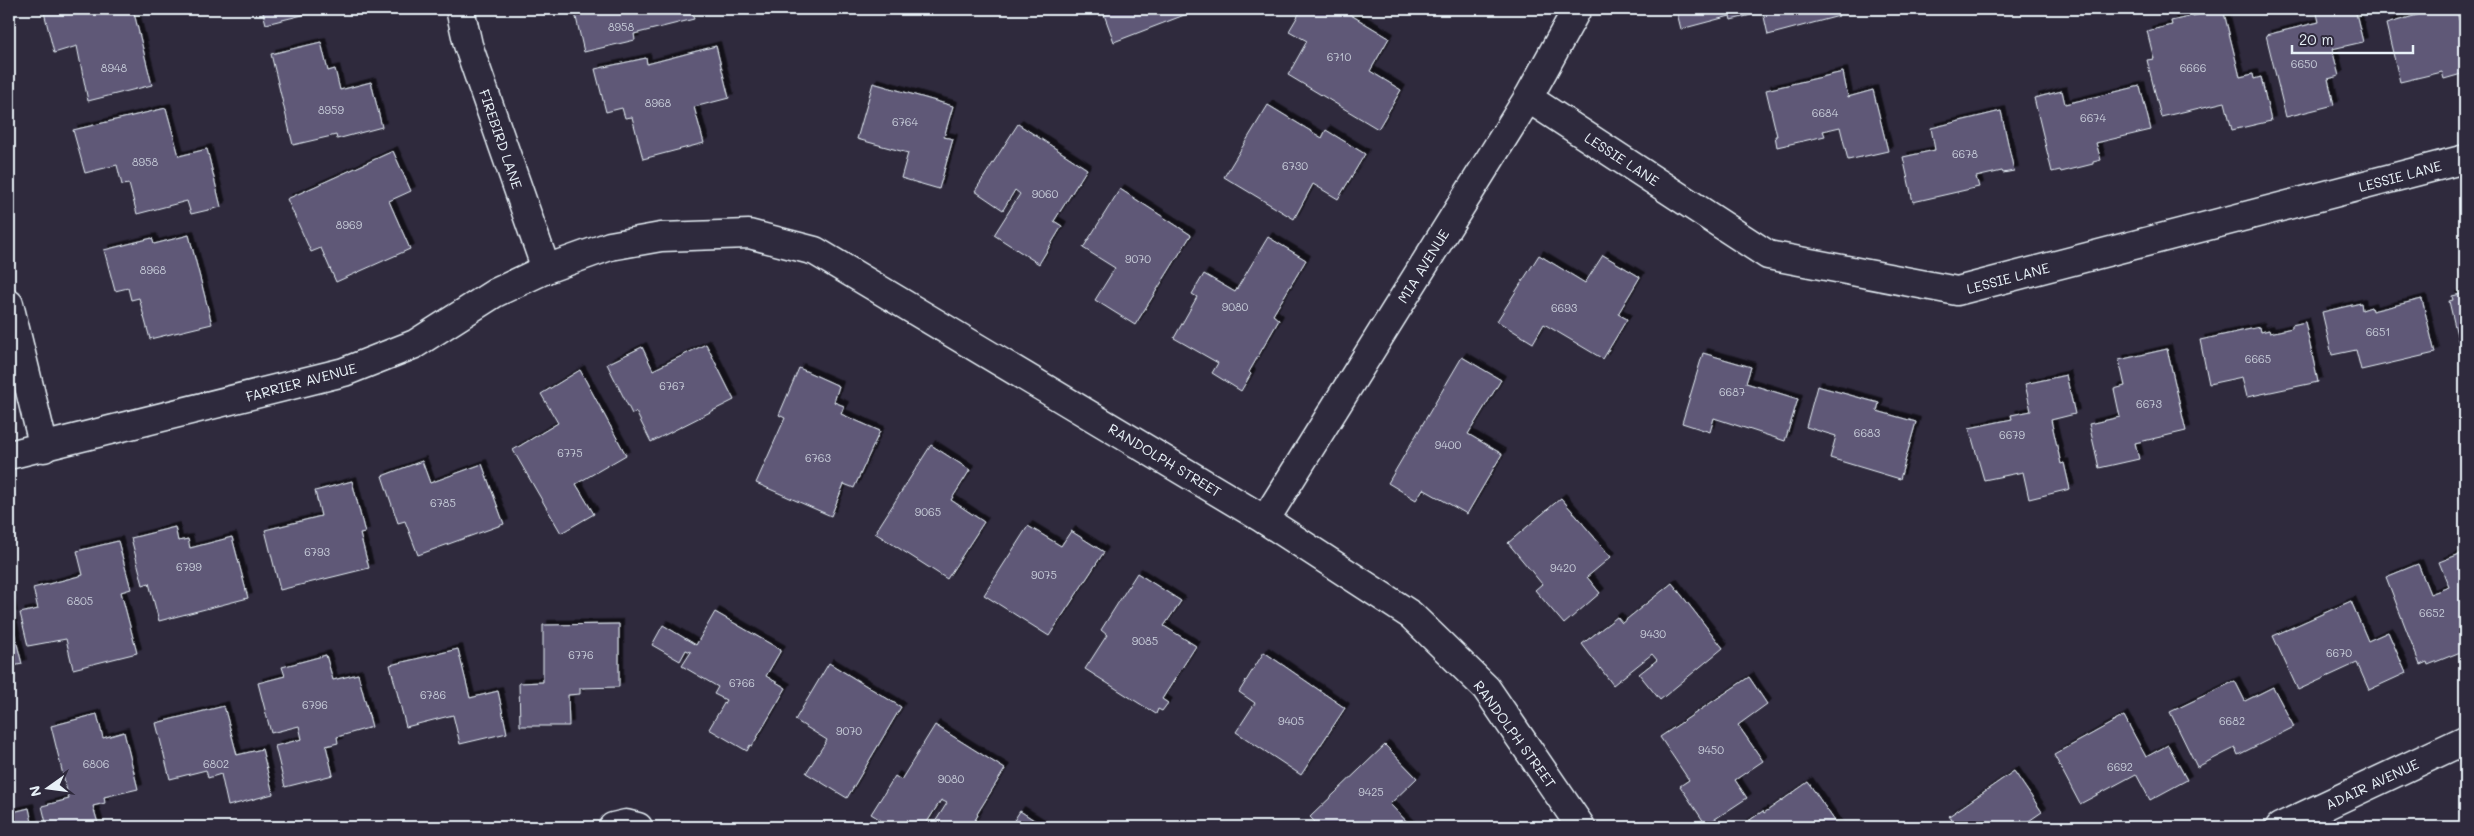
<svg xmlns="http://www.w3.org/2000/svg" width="2474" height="836" viewBox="0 0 2474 836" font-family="Mali,sans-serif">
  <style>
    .building { fill: #5e5977; stroke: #e8f1f8; filter: url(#shadow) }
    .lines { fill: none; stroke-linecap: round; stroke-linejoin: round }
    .minor-casing { stroke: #e8f1f8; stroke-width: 31 }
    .minor { stroke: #2f2a3d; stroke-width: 28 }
    .labels { text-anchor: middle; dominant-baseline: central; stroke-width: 5; stroke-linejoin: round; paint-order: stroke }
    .number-label { font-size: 11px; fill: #c6cbd8 }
    .street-label { font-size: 14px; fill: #e8f1f8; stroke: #2f2a3d }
  </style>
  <defs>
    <filter id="shadow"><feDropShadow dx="4.5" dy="-4.5" stdDeviation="0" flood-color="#0009"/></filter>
  </defs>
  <rect width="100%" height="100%" fill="#2f2a3d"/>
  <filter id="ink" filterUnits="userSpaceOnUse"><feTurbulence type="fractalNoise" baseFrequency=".02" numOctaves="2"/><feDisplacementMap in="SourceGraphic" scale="10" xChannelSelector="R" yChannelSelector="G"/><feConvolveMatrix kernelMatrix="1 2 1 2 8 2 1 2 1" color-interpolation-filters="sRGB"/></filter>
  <g filter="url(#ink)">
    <g class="building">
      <polygon points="55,9 133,9 152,85 88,101 77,46 54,53 44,12"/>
      <polygon points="262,9 327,9 266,24"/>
      <polygon points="590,9 691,9 694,19 634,34 635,40 584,52 575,13"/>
      <polygon points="1102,9 1200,9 1114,42"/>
      <polygon points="1302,9 1341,9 1389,38 1370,71 1401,90 1378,129 1288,75 1307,41 1289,31"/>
      <polygon points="1676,9 1837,9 1839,16 1768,35 1763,12 1731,20 1730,16 1681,29"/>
      <polygon points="2223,9 2240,77 2253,74 2254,79 2261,77 2271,121 2232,130 2225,102 2161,117 2147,60 2154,59 2147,31 2172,25 2171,21"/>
      <polygon points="2316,9 2355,9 2363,42 2332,49 2339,76 2328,79 2334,105 2286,117 2266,35 2319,22"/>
      <polygon points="2438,9 2456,9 2462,30 2465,29 2465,73 2444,79 2442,72 2400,82 2386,24"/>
      <polygon points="321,42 328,71 335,69 340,90 371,82 382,127 337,139 336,135 293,145 271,54"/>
      <polygon points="716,46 729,98 694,107 704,143 643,159 632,117 625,118 622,108 606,112 595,69 646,58 647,64"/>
      <polygon points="1843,72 1848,97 1873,90 1888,151 1848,160 1840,127 1823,131 1825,136 1777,147 1775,136 1777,136 1766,90"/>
      <polygon points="873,83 953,106 944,137 953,139 939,189 901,178 908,153 857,139"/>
      <polygon points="2140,86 2151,130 2096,143 2101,160 2093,162 2093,164 2061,172 2060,170 2052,172 2034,98 2062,91 2065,104"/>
      <polygon points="1268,105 1322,138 1326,130 1365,154 1338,199 1313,184 1294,219 1224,177"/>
      <polygon points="166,108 179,156 207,149 221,207 191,214 187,201 137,214 129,184 122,185 117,165 85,173 73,130"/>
      <polygon points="2001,111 2014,171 2003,173 2002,171 1976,177 1979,187 1913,202 1903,157 1935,150 1931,128"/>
      <polygon points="1018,124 1087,169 1054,221 1062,226 1039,264 994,235 1020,194 1015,190 1003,210 975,191"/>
      <polygon points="393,151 411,191 389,201 410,249 336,282 321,248 311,252 287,199"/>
      <polygon points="1120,189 1191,235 1135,325 1095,300 1115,268 1083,248"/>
      <polygon points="189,235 212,324 150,339 139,298 131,300 128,288 115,291 104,250 152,238 154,244"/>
      <polygon points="1268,237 1306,260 1273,315 1279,320 1249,372 1251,374 1241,391 1212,373 1218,363 1174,338 1197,297 1192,294 1204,274 1235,292"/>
      <polygon points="1539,255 1585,283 1603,255 1640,277 1618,314 1627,319 1603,359 1544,324 1533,343 1497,321"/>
      <polygon points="2465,293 2465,342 2459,344 2449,301 2453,300 2452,296"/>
      <polygon points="2422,299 2435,353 2361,370 2356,350 2332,355 2322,312 2361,303 2362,310 2371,307 2372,311"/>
      <polygon points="2305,322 2318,382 2247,397 2242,377 2209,384 2200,340 2260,327 2261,332 2269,330 2270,333 2292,328 2292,325"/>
      <polygon points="706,344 734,400 651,442 636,412 632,414 607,364 642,347 653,370"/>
      <polygon points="2167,349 2186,431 2135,443 2139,459 2099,468 2089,424 2120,417 2114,389 2125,386 2119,360"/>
      <polygon points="1703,353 1751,367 1746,383 1798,399 1785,441 1714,418 1710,432 1682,423"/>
      <polygon points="1462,357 1501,380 1468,434 1502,454 1467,514 1423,489 1416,500 1388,483"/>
      <polygon points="799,368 839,386 834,402 844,406 841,414 880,431 854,488 844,484 831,516 756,483 785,418 779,415"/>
      <polygon points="580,370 626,455 576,484 594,514 561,533 513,450 558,423 541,394"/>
      <polygon points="2066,375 2075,414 2051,420 2061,464 2064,463 2070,489 2029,499 2023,472 1984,480 1969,428 2012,419 2011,415 2031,411 2025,384"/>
      <polygon points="1817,386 1879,403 1877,411 1916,422 1900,479 1830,458 1836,436 1806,427"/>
      <polygon points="931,445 970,470 951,500 984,522 947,579 875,533"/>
      <polygon points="422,461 430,483 482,464 504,524 418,555 405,521 398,523 382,476"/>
      <polygon points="352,481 365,533 360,534 369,568 280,590 265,530 321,516 315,491"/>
      <polygon points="1561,498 1611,557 1587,577 1600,593 1564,624 1535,590 1542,584 1508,543"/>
      <polygon points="1028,526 1061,546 1071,531 1104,552 1049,636 984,595"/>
      <polygon points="175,527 178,541 188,539 190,548 232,537 248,598 159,621 149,583 143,585 131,538"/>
      <polygon points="118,541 131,589 121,592 137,653 73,669 66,639 28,646 20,613 38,609 33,588 83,575 77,551"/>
      <polygon points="2465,552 2465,630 2462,631 2465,647 2462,648 2463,651 2428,665 2427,662 2420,665 2386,577 2418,564 2430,594 2449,587 2439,562"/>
      <polygon points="1137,573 1181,601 1164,626 1196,646 1162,699 1168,703 1162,711 1158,709 1156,714 1085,669 1107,635 1101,630"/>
      <polygon points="1672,583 1723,648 1660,700 1639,674 1657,660 1652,654 1613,685 1582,644 1617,617 1622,623"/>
      <polygon points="9,598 13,616 10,616 22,664 9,667"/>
      <polygon points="2351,601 2368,641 2388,632 2406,673 2369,690 2357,663 2298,690 2273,636"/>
      <polygon points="715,612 781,650 766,676 786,688 752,746 750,745 747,751 709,729 726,700 714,694 718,687 682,666 691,652 686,650 680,661 652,645 663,625 696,645"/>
      <polygon points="619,624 619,687 580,688 580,694 568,695 569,726 520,726 519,683 543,682 543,625"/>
      <polygon points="458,649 470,698 498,691 507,733 460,744 453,715 406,727 390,665"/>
      <polygon points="1264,652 1345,708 1301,775 1236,732 1255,703 1239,692"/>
      <polygon points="326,655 333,680 358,674 372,727 337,737 338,743 326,746 333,775 285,787 275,746 302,739 299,726 271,733 258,683 285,676 282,667"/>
      <polygon points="829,663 901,707 847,798 806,773 827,740 795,720"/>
      <polygon points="1749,677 1767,704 1738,725 1763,761 1735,780 1747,798 1706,825 1680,786 1689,780 1660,737"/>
      <polygon points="2235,681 2245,701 2273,687 2294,727 2238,755 2235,748 2197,767 2170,712"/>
      <polygon points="224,706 237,755 262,749 273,794 228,806 221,774 208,778 206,770 170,779 156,723"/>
      <polygon points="97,714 103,738 124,732 138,789 104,797 105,803 93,806 99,827 47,827 42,806 69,799 51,726"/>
      <polygon points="2124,716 2146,757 2168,745 2187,780 2150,800 2136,774 2080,804 2054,755"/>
      <polygon points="935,725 1005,769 977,814 978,815 971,827 943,827 935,822 947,803 941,800 924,827 892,827 871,814 895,776 901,780"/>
      <polygon points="1385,745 1417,778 1390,804 1412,827 1320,827 1310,817"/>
      <polygon points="2014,771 2042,812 2023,825 2024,827 1957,827 1949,816"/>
      <polygon points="1808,782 1839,827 1741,826 1763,811 1764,813"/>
      <polygon points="29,808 33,827 9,827 9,813"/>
      <polygon points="1020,811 1045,827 1010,827"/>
    </g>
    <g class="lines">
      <defs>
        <g id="minor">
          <polyline points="460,9 468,45 546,269"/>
          <polyline points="1528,98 1768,255 1957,291 2465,159"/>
          <polyline points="9,304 44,448"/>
          <polyline points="9,455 344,372 415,344 495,293 546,269 610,246 661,237 749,234 815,251 1265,520 1411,615 1486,688 1581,827"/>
          <polyline points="1265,520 1528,98 1577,9"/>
          <polyline points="613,827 626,824 638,827"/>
          <polyline points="2280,827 2465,740"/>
        </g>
      </defs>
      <use href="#minor" class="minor-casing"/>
      <use href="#minor" class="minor"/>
    </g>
  </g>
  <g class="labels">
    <g class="number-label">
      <text x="621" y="26">8958</text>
      <text x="1339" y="56">6710</text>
      <text x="2304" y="63">6650</text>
      <text x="114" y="67">8948</text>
      <text x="2193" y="67">6666</text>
      <text x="658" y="102">8968</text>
      <text x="331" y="109">8959</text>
      <text x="1825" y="112">6684</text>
      <text x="2093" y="117">6674</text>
      <text x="905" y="121">6764</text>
      <text x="1965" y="153">6678</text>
      <text x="145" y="161">8958</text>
      <text x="1295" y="165">6730</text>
      <text x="1045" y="193">9060</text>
      <text x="349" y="224">8969</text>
      <text x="1138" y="258">9070</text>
      <text x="153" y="269">8968</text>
      <text x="1235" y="306">9080</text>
      <text x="1564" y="307">6693</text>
      <text x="2378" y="331">6651</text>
      <text x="2258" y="358">6665</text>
      <text x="672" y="385">6767</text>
      <text x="1732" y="391">6687</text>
      <text x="2149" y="403">6673</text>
      <text x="1867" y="432">6683</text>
      <text x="2012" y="434">6679</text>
      <text x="1448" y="444">9400</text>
      <text x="570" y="452">6775</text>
      <text x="818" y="457">6763</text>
      <text x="443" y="502">6785</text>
      <text x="928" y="511">9065</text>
      <text x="317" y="551">6793</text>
      <text x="189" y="566">6799</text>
      <text x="1563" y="567">9420</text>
      <text x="1044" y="574">9075</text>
      <text x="80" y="600">6805</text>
      <text x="2432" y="612">6652</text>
      <text x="1653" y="633">9430</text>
      <text x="1145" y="640">9085</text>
      <text x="2339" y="652">6670</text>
      <text x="581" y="654">6776</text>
      <text x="742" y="682">6766</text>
      <text x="433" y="694">6786</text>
      <text x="315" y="704">6796</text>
      <text x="1291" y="720">9405</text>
      <text x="2232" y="720">6682</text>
      <text x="849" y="730">9070</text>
      <text x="1711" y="749">9450</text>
      <text x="96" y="763">6806</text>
      <text x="216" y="763">6802</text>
      <text x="2120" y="766">6692</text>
      <text x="951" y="778">9080</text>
      <text x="1371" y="791">9425</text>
    </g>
    <g class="street-label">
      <text transform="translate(501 139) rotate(71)">FIREBIRD LANE</text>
      <text transform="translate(1622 159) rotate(33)">LESSIE LANE</text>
      <text transform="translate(2400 176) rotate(-15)">LESSIE LANE</text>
      <text transform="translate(1423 266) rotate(-58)">MIA AVENUE</text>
      <text transform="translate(2008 278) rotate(-15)">LESSIE LANE</text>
      <text transform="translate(301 382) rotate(-15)">FARRIER AVENUE</text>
      <text transform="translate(1165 460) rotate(31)">RANDOLPH STREET</text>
      <text transform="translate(1515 734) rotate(54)">RANDOLPH STREET</text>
      <text transform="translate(2372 784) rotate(-25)">ADAIR AVENUE</text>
    </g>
  </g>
  <rect width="2474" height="836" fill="none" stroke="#2f2a3d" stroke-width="30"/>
  <rect x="15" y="15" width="2444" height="806" fill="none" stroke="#e8f1f8" stroke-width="2" filter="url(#ink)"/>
  <g transform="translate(48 788) rotate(256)" stroke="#2f2a3d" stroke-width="4" paint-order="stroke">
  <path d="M0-4L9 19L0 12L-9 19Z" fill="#e8f1f8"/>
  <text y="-8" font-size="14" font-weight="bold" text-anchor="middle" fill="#e8f1f8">N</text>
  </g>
  <path d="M2292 45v8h121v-8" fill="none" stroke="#e8f1f8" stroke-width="2.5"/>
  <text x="2299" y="45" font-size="15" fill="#e8f1f8" stroke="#2f2a3d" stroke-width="4" paint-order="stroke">20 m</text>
</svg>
